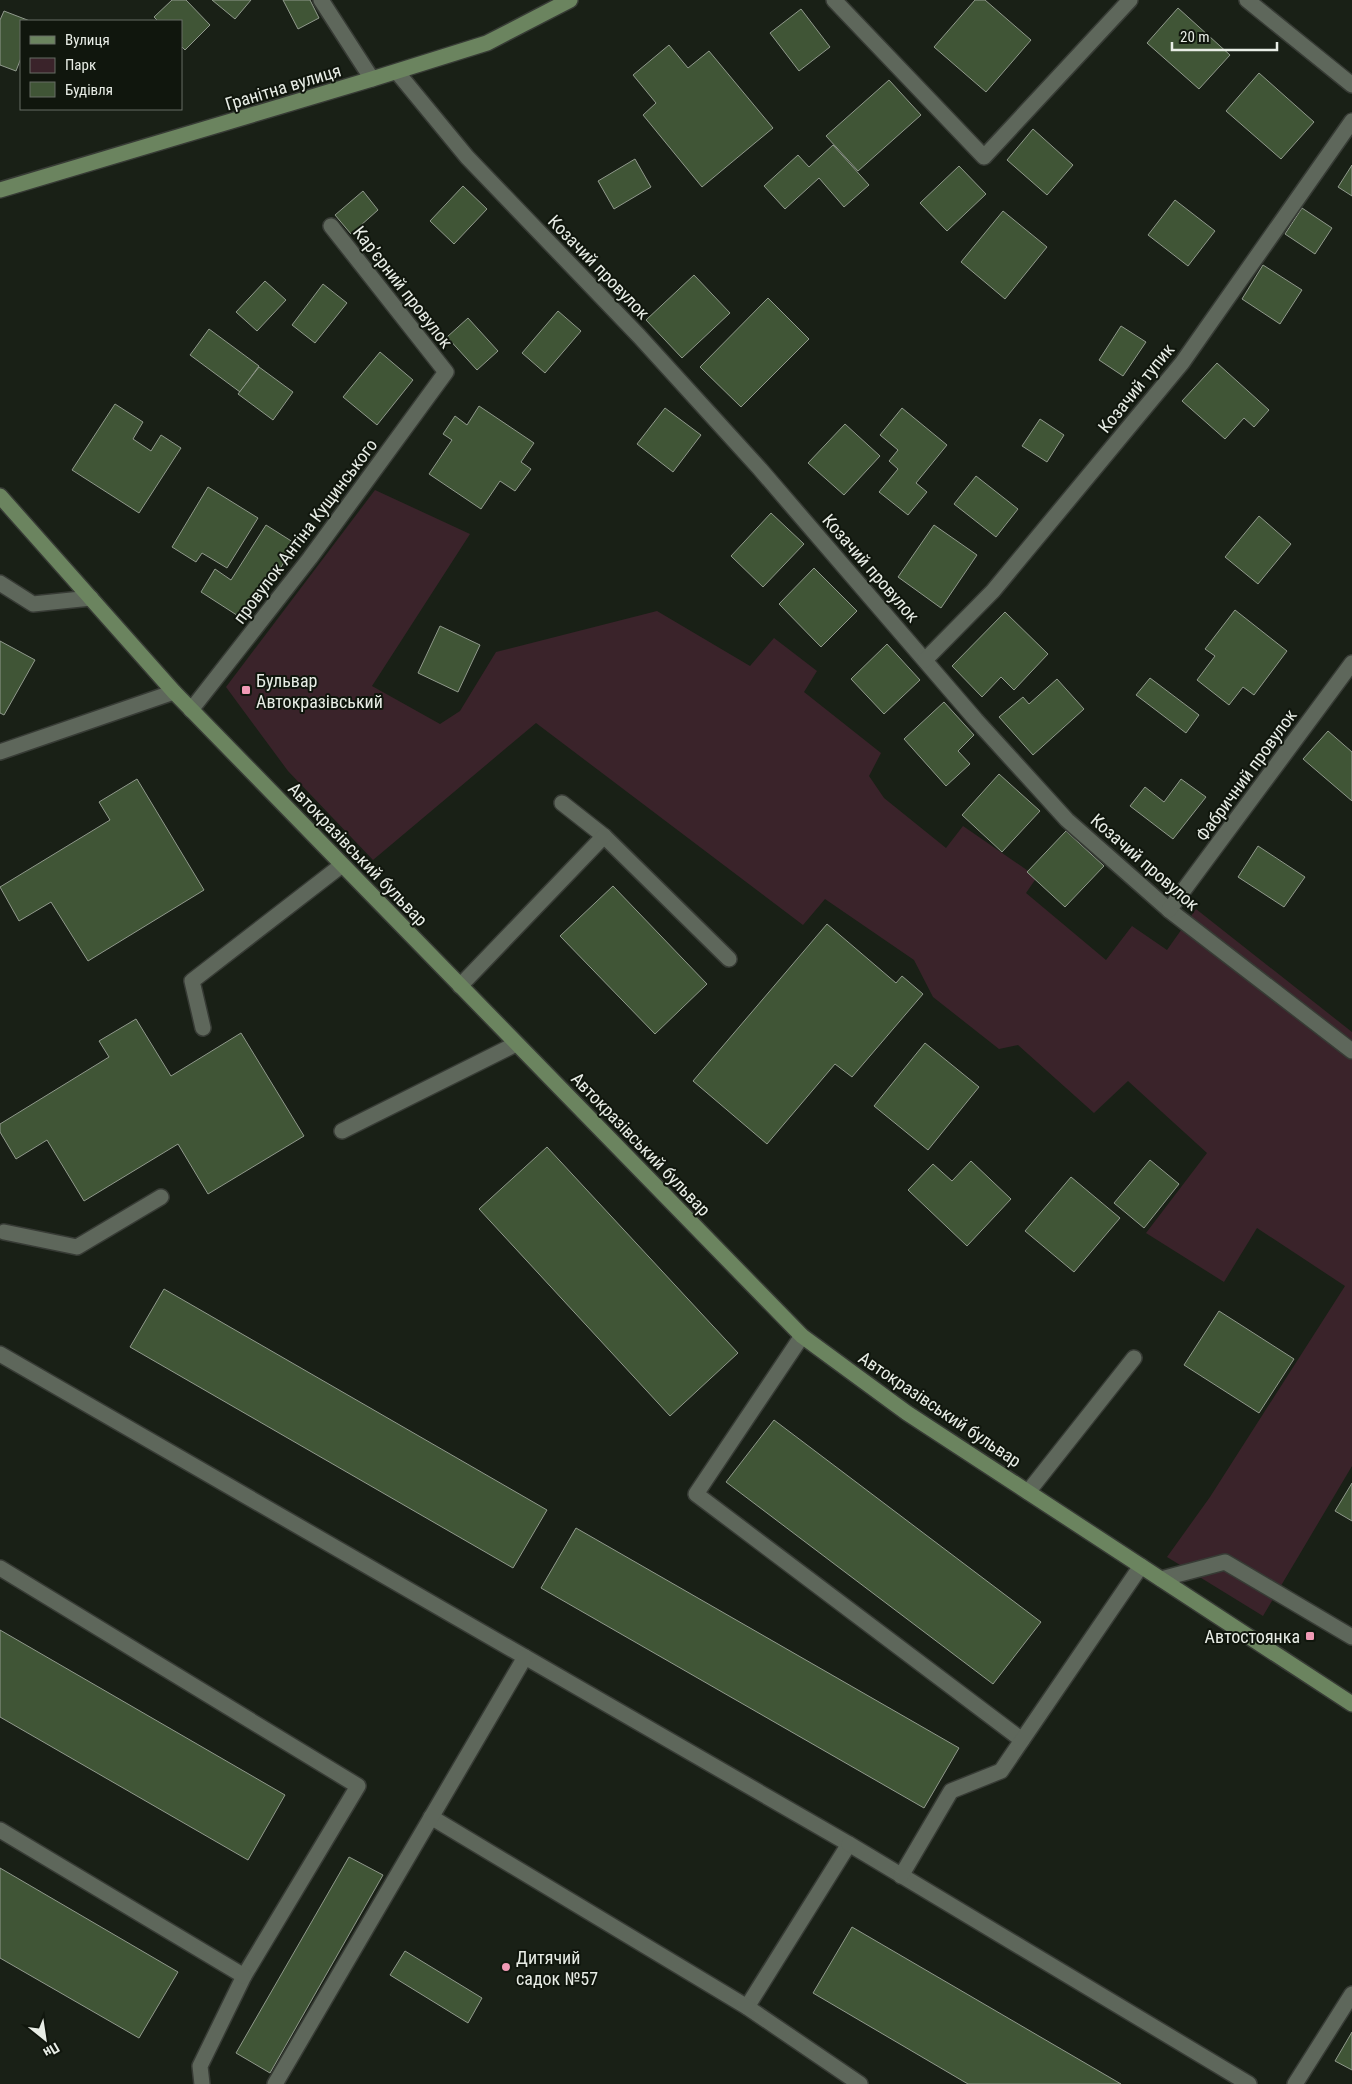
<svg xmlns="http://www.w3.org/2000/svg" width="1352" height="2084" viewBox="0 0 1352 2084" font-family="'Roboto Condensed',sans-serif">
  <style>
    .green { fill: #3a232a }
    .building { fill: #405536; stroke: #90998c }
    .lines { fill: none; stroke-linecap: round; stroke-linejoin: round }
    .lane-casing { stroke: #373b35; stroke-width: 18 }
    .street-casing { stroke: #373b35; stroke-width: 18 }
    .secondary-casing { stroke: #373b35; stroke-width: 18 }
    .lane { stroke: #5e675b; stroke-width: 15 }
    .street { stroke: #5e675b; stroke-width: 15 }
    .secondary { stroke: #6b845f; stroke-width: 15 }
    .poi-dot { fill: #f09ab5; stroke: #10160d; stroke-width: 2 }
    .labels { text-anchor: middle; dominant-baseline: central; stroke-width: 4; stroke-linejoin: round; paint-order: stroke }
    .street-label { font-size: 18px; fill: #e8ede6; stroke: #10160d }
    .poi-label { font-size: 18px; fill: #e8ede6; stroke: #10160d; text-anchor: start }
  </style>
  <rect width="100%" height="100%" fill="#192016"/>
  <polygon class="green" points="375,490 470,534 372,686 440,724 460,711 496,652 657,611 750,666 774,638 817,671 804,692 881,753 869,776 884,798 946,848 963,826 1037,877 1026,893 1106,960 1132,926 1167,950 1196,909 1352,1032 1352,1466 1263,1616 1167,1557 1210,1497 1345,1286 1257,1228 1224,1282 1146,1233 1207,1153 1128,1081 1094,1113 1018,1045 999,1049 933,997 914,960 825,899 803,925 536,723 373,860 288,771 226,687"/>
  <g class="building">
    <polygon points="172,0 186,0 210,25 185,50 181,46 181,21 158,21 154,17"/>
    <polygon points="212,0 251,0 235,19"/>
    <polygon points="283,0 310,0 319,18 298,29"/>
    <polygon points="975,0 985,0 1031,40 986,92 934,47"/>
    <polygon points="1178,8 1230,55 1199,89 1147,43"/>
    <polygon points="801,9 830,47 799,71 770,33"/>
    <polygon points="4,11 30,21 21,21 21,58 16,71 0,65 0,20"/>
    <polygon points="669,45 688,68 709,51 773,128 702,187 643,115 656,103 633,75"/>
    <polygon points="1259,73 1314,122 1281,159 1226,111"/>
    <polygon points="889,80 921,115 858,171 826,136"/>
    <polygon points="1033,129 1073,165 1047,195 1007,160"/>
    <polygon points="833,145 869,185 844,207 819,178 785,209 764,186 798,155 809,167"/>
    <polygon points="635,159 651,187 614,209 598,181"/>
    <polygon points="1352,165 1352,196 1338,187"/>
    <polygon points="959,166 986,194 947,231 920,203"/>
    <polygon points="463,186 487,209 454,244 430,221"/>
    <polygon points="363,191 378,210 351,234 335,215"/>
    <polygon points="1175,200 1215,231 1188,266 1148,235"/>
    <polygon points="1302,208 1332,228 1315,254 1285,234"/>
    <polygon points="1003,211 1047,247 1005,299 961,262"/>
    <polygon points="1263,265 1302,290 1280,324 1242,299"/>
    <polygon points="694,275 730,313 682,358 646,320"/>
    <polygon points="265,281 286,300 257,331 236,312"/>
    <polygon points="323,284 347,303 315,343 292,325"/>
    <polygon points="768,298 809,339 741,407 700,367"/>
    <polygon points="558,311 581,331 545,373 522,353"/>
    <polygon points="468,318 498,351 477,370 447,337"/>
    <polygon points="1121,326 1146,342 1123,376 1099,360"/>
    <polygon points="209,329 259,366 240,392 190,355"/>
    <polygon points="380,352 413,380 377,425 343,397"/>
    <polygon points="1217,363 1269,410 1254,427 1244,418 1225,439 1182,401"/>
    <polygon points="259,367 293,392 273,420 238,394"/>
    <polygon points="115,404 143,422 133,439 151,451 161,435 181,448 139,513 72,470"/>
    <polygon points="479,406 534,443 521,462 531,469 515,491 500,481 481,509 429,474 452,440 443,434 455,416 467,425"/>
    <polygon points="665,408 701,435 673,472 637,444"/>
    <polygon points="902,408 947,445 916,483 927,492 908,515 879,492 898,469 889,461 898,450 880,435"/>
    <polygon points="1040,419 1064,435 1047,462 1022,446"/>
    <polygon points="845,424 880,456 844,495 808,463"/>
    <polygon points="976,476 1018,509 996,537 954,504"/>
    <polygon points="208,487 258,518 227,568 202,553 196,562 172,547"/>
    <polygon points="771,513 804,544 763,587 731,556"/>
    <polygon points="1259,516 1291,544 1258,584 1225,557"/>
    <polygon points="266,525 296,544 246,621 201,592 215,569 231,580"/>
    <polygon points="934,525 977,555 941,608 898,577"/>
    <polygon points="814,568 857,611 821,647 779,604"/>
    <polygon points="1235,610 1287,651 1254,695 1243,687 1229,705 1197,680 1215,656 1205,649"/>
    <polygon points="1005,612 1048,654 1014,690 1001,677 982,697 952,666"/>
    <polygon points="440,626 480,645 458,692 418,673"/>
    <polygon points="0,641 35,660 4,715 0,713"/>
    <polygon points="887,644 920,680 884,714 851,679"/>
    <polygon points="1150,678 1199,715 1186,733 1136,695"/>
    <polygon points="1057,679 1084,709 1033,755 999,717 1023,697 1029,704"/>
    <polygon points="944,702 974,735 958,751 970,764 946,786 904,739"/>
    <polygon points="1328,731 1352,752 1352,801 1303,759"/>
    <polygon points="999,774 1040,811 1002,852 962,815"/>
    <polygon points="137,779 204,890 88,961 51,902 19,921 0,887 110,820 99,802"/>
    <polygon points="1181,779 1206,797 1173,839 1130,806 1145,787 1164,802"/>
    <polygon points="1066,831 1104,866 1065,907 1027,872"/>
    <polygon points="1258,846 1305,877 1284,907 1238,877"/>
    <polygon points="613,886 707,984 655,1034 560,936"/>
    <polygon points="827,924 896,983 902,976 923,994 852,1077 835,1064 767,1144 693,1081"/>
    <polygon points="136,1019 171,1076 241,1033 304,1136 208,1194 178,1144 84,1201 47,1140 16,1159 0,1132 0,1124 109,1057 99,1041"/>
    <polygon points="925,1043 979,1087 928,1150 874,1106"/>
    <polygon points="547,1147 738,1353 670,1416 479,1209"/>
    <polygon points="1150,1160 1179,1184 1144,1228 1114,1203"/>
    <polygon points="971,1161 1011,1199 967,1246 908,1190 933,1164 952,1181"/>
    <polygon points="1071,1177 1120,1218 1074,1272 1025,1231"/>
    <polygon points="164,1289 547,1510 513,1568 130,1347"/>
    <polygon points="1219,1311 1294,1359 1259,1413 1184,1365"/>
    <polygon points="774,1420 1041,1622 993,1684 726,1482"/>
    <polygon points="1352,1483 1352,1521 1335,1511"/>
    <polygon points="576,1528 959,1748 924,1808 541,1588"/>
    <polygon points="0,1630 285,1795 248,1860 0,1717"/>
    <polygon points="349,1857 383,1875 270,2073 236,2053"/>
    <polygon points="0,1868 178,1972 139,2038 0,1958"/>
    <polygon points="852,1927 1121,2084 968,2084 813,1993"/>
    <polygon points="405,1951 482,1998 468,2023 390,1975"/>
    <polygon points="1352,2032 1352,2070 1335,2061"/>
  </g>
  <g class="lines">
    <defs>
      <g id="lane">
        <polyline points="0,583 33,604 91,598"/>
        <polyline points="0,752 174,692"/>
        <polyline points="562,803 604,836 729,959"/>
        <polyline points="460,986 604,836"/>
        <polyline points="203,1028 192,981 342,865"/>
        <polyline points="342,1131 516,1044"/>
        <polyline points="4,1232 77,1247 161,1197"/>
        <polyline points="802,1336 696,1494 1022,1740"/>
        <polyline points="0,1354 849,1844 747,2007"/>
        <polyline points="1028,1492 1134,1358"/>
        <polyline points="0,1568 358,1786 244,1976 200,2066 202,2084"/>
        <polyline points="1161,1579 1225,1562 1352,1637"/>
        <polyline points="431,1817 747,2007 860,2084"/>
        <polyline points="0,1830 244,1976"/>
        <polyline points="849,1844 1249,2084"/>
        <polyline points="901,1876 951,1791 1001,1771 1141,1566"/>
        <polyline points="275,2084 525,1657"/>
        <polyline points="1295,2084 1352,1994"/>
      </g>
      <g id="street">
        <polyline points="321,0 372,79"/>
        <polyline points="834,0 984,157 1130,0"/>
        <polyline points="1247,0 1352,85"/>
        <polyline points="397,72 467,157 639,336 760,469 976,720 1067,820 1169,910 1352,1051"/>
        <polyline points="925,660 993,591 1182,363 1352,121"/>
        <polyline points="191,710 310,558 446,372 331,226"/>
        <polyline points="1169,910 1352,663"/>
      </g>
      <g id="secondary">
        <polyline points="0,190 372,79 487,43 570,0"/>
        <polyline points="0,496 174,692 802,1336 907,1413 1352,1704"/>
      </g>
    </defs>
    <use href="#lane" class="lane-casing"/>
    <use href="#street" class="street-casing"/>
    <use href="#secondary" class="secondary-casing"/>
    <use href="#lane" class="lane"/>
    <use href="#street" class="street"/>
    <use href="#secondary" class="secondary"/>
  </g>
  <g class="poi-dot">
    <rect x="241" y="685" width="10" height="10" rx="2.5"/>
    <rect x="1305" y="1631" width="10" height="10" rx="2.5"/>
    <circle cx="506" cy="1967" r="5"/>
  </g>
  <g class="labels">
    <g class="street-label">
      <text transform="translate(283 87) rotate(-17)">Гранітна вулиця</text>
      <text transform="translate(599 267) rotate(46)">Козачий провулок</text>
      <text transform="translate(403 287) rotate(52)">Карʼєрний провулок</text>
      <text transform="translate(1136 388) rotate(-51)">Козачий тупик</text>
      <text transform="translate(305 531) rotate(-53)">провулок Антіна Кущинського</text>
      <text transform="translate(871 568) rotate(49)">Козачий провулок</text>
      <text transform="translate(1246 775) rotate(-54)">Фабричний провулок</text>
      <text transform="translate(358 854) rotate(46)">Автокразівський бульвар</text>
      <text transform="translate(1145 862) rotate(41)">Козачий провулок</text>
      <text transform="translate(641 1144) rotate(46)">Автокразівський бульвар</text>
      <text transform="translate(940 1409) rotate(34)">Автокразівський бульвар</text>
    </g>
    <g class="poi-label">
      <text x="256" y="680">Бульвар<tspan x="256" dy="21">Автокразівський</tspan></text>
      <text x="1300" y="1636" text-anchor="end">Автостоянка</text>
      <text x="516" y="1957">Дитячий<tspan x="516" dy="21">садок №57</tspan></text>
    </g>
  </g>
  <rect x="20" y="20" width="162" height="90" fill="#10160d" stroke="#666c64"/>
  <rect x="30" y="36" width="25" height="8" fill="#6b845f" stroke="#666c64"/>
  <text x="65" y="45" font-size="15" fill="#e8ede6">Вулиця</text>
  <rect x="30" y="58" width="25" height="15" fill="#3a232a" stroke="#666c64"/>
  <text x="65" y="70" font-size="15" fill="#e8ede6">Парк</text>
  <rect x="30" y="82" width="25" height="15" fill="#405536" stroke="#666c64"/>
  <text x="65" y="95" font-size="15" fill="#e8ede6">Будівля</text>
  <g transform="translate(45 2039) rotate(150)" stroke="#10160d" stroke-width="4" paint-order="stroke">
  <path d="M0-4L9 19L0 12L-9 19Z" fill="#e8ede6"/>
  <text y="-8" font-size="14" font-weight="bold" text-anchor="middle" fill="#e8ede6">Пн</text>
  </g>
  <path d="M1172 42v8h105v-8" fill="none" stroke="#e8ede6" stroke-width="2.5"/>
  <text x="1180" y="42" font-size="15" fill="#e8ede6" stroke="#10160d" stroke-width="4" paint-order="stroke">20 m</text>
</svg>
